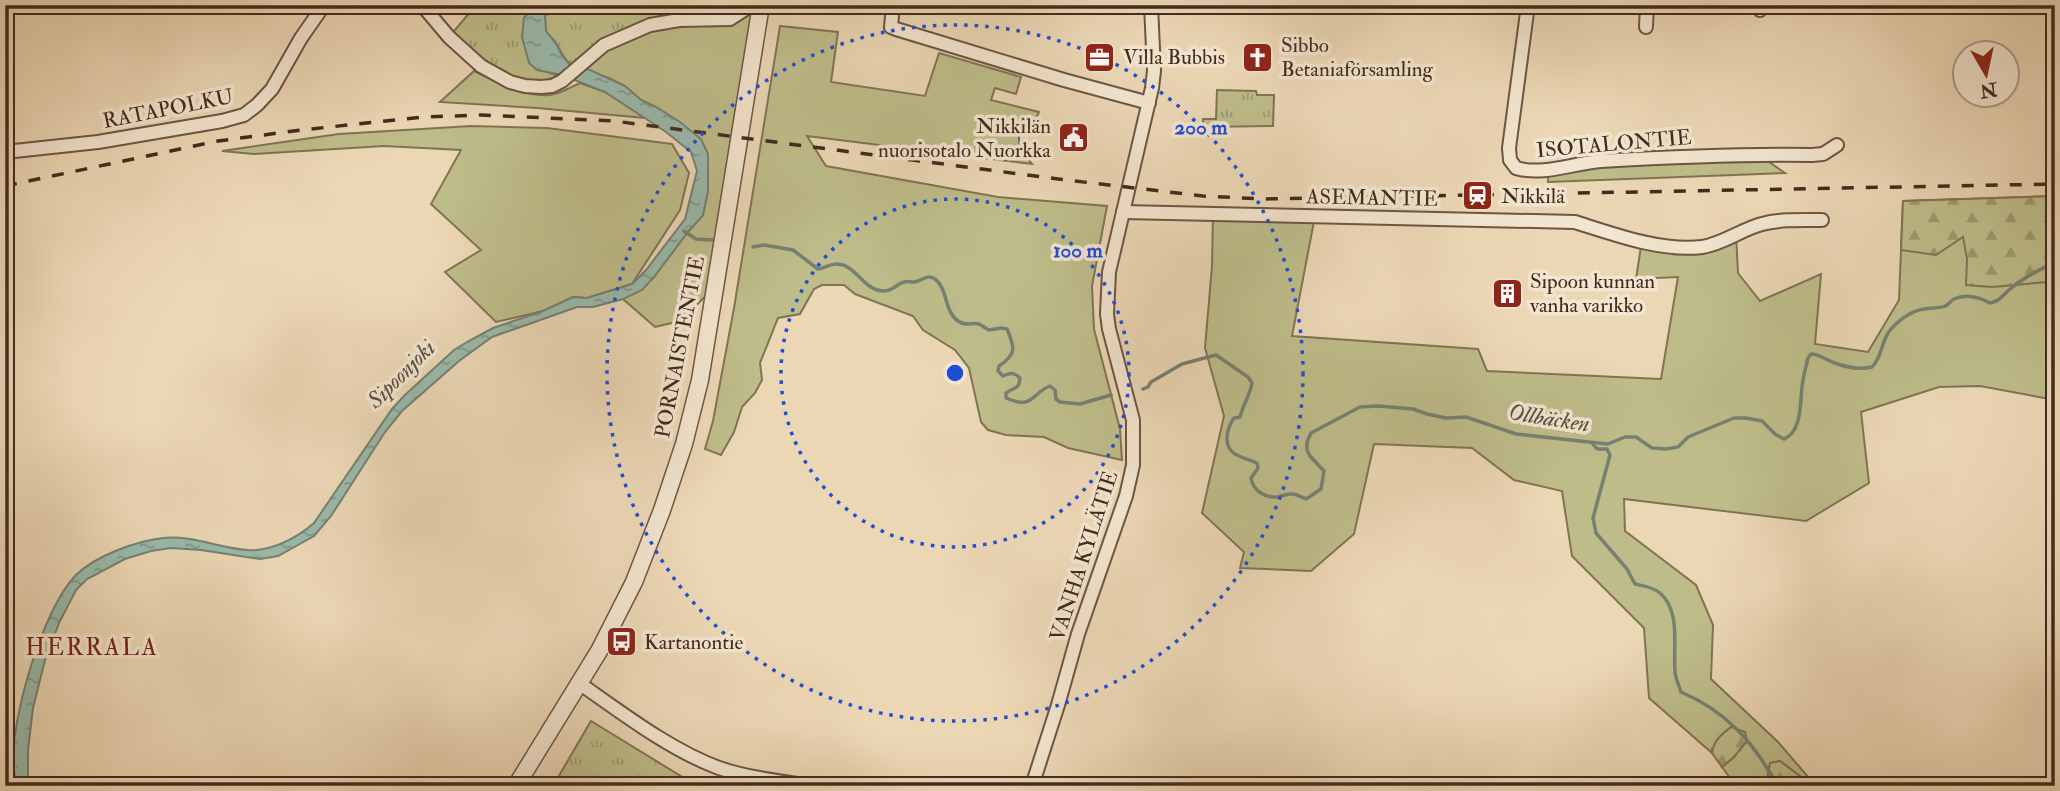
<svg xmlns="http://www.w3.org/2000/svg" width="2060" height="791" viewBox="0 0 2060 791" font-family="'IM FELL Double Pica',serif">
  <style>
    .green { fill: #bebd8a; stroke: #807454; stroke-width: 2 }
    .forest { fill: url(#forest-firs); stroke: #807454; stroke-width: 2 }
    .park { fill: url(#park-tufts); stroke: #807454; stroke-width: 2 }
    .water { fill: url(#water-ripples); stroke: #768173; stroke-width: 2 }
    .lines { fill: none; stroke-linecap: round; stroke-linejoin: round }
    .stream { stroke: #768173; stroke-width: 3.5 }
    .minor-casing { stroke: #6c5644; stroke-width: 16 }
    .tertiary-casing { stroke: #6c5644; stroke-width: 19 }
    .minor { stroke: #f3e5cf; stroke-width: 12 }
    .tertiary { stroke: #f3e5cf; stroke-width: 16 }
    .rail { stroke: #412b1f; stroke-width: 3.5; stroke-dasharray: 12 12; stroke-linecap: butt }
    .ring { fill: none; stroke: #1d4ed8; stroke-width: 3.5; stroke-dasharray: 3.5 7 }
    .labels { text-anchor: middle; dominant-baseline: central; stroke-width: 7; stroke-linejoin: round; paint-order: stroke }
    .poi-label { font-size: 21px; fill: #412b1f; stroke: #f3e5cf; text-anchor: start }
    .street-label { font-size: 21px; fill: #412b1f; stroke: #f3e5cf }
    .water-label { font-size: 23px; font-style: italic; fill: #574f42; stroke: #f3e5cf }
    .quarter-label { font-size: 24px; letter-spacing: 2px; fill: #7a1f14; stroke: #f3e5cf }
    .centre { fill: #1d4ed8; stroke: #f3e5cf; stroke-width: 3.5 }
    .ring-label { font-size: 21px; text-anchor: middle; font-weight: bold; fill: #1d4ed8; stroke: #f3e5cf; stroke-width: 7; stroke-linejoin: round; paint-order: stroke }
  </style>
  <defs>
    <pattern id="forest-firs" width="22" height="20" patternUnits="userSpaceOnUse" patternTransform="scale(1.75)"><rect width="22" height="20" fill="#bebd8a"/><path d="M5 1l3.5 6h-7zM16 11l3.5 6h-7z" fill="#9c9a70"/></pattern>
    <pattern id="park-tufts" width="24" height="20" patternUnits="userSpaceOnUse" patternTransform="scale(1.75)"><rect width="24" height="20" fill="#bebd8a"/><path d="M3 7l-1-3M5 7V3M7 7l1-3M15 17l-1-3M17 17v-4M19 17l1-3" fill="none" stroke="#9c9a70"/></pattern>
    <pattern id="water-ripples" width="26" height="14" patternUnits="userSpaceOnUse" patternTransform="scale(1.75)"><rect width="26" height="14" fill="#99baab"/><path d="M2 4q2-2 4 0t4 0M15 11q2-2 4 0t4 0" fill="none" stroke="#7e978b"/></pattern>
  </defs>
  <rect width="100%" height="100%" fill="#ecd7b5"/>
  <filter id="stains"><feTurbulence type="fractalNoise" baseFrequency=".00286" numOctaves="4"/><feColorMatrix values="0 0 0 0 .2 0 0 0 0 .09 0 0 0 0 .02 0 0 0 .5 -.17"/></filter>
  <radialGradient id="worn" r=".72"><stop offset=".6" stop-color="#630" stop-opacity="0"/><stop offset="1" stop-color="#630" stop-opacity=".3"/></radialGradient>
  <g class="green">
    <polygon points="761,8 714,288 680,321 655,327 623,299 654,277 687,233 703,215 708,191 708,154 656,107 641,100 625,86 609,78 582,69 630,33"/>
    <polygon points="780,26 838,32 831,82 925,96 939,53 1021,77 1016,94 995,88 991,100 1039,112 1033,126 1019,133 1019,148 1032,164 807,136 826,166 998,197 1107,206 1092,286 1094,329 1120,429 1122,460 1068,448 1044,437 1006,435 988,430 981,422 969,368 955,350 923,330 913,316 855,294 844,285 822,285 814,289 800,314 778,318 760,363 762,380 755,393 742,407 734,432 721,455 705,449 713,421 734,308"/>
    <path d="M474,71C497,82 523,97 549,95C559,95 571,87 580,83L605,92L645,118L537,108L440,102Z"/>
    <polygon points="471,126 547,128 672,144 689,173 680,210 632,284 587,298 573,297 543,311 496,322 445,272 481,250 431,204 461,150 384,146 254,154 222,151 339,134"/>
    <polygon points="1766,160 1785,173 1548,182 1548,173 1599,165"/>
    <polygon points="2055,196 2055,400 1980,386 1939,387 1861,412 1869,483 1806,521 1624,499 1625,531 1696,585 1713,625 1711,679 1778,742 1816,786 1813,786 1780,761 1770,763 1766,786 1736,786 1722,767 1734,757 1712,749 1712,753 1649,698 1644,628 1572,556 1562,491 1514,480 1472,448 1374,444 1354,534 1311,571 1240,568 1244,552 1202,513 1224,416 1205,348 1212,266 1213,214 1315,216 1292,336 1478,349 1487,371 1661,379 1678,277 1636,279 1642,240 1670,248 1736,234 1738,273 1760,301 1821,274 1815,344 1868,352 1899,300 1903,201"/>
  </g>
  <g class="forest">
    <polygon points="2055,196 2055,278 2047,282 1992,287 1966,285 1967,259 1963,237 1936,255 1901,250 1903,201"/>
    <path d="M1731,727L1745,732L1747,741L1734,757L1722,767L1712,753C1714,740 1721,735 1731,727Z"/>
    <polygon points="1780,761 1813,786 1766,786 1770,763"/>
  </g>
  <g class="park">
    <polygon points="476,5 535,5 524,18 549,73 562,75 562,81 510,82 449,37"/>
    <path d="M559,5H761L730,19L650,25L576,67C565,62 563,55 557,45C555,40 549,36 546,32L545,16Z"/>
    <polygon points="1217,90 1256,91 1257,95 1274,95 1273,126 1203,127 1203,119 1216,119"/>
    <polygon points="591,721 697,786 553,786"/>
  </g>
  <path class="water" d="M535,5H559L545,16L546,31L557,45L561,54L569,64L590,70L625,86L641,100L656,107L680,122L701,139L708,154V191L703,215L687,233L654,277L642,290L623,299L593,307H577L492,337L459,361L402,411L385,432L331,516L314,536L278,556L260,559L201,550L171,548L151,551L125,559L87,579L76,590L60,621L46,656L33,708L28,750V782L26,786H16C16,779 14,772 13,765C11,718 43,608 76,575C95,556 136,541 163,538C192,535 219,548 247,550C270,552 297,538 314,523L392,409L405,395L454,350L467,342L493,328L543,311L573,297L587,298L632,284L646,270L685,219L697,171L691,152L666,132L605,92L562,75L537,70L529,63L522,37L524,18Z"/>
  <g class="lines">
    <g class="stream">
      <polyline points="684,231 696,239 715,240"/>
      <path d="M753,247L764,245L793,250L818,269C826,268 830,263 838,264C856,265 865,292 884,291C892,291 897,284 904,282C907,281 911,282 915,282C923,280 927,274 935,279C948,289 944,311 958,321C966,327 971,322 979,324C983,326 985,328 989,330L1001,328L1007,329C1015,348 1017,354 999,366L998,371L1003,376C1010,373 1014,372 1020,378C1019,390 1014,387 1006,393V398C1034,410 1030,394 1050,386L1055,390L1056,399L1060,402L1080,404L1111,395"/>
      <polyline points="2055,289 2051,298 2055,306"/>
      <path d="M1143,389L1148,387L1151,382L1182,364L1216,355L1248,377L1252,383C1250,395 1243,405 1240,417L1234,418C1227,428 1222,446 1235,454C1242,458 1250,460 1257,463L1258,468L1251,478C1253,491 1265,498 1278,497C1282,496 1286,494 1290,494C1296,493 1301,497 1306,499L1321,489L1324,471L1310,456L1307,450V442L1311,433L1360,407L1378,406L1413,409L1427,414L1446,418L1466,417L1516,434L1580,441L1608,444L1625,437H1636L1652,448L1666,449L1678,447L1688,437L1734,418H1746L1762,421L1775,434L1784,439C1802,432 1800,403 1802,387C1803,377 1806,367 1808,358L1811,354C1819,354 1825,359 1832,362C1845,367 1859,370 1872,367C1882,357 1881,344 1888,333C1896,322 1910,311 1924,309C1931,307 1939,309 1945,306C1948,305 1952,300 1954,299C1967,293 1979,297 1990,303C2000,301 2002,296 2009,290C2020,280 2041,268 2055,263"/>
      <path d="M1592,443L1597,449H1607L1610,455L1593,518L1596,533L1627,569L1635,584C1643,586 1653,587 1660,593C1681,611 1673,647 1675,671C1675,678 1679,685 1681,692C1726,711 1753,742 1776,783L1780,786"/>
    </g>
    <defs>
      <g id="minor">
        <polyline points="422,5 449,37 481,66 510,82 525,86 541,87 552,86 562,81 604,45 650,25 679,20 730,19 747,8 761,8"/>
        <polyline points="893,5 891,27 896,29 1064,80 1149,103"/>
        <path d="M1528,5L1509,148L1510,160L1516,168C1543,176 1574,163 1601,161C1672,157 1742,154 1812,155L1823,154L1837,145"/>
        <polyline points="1760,10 1761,5"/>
        <polyline points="1646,27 1647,5"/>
        <polyline points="5,152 98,142 222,121 244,115 257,105 272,89 301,38 324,5"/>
        <path d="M1123,212L1575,222C1613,234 1662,252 1702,247C1723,244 1742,229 1762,224C1781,219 1802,220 1822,220"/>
        <path d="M579,683C622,713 670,750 719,768C748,778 780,781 810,786"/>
        <polyline points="1032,786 1058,705 1078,634 1126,496 1133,465 1133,420 1109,329 1107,314 1109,272 1152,88 1154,71 1151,5"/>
      </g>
      <polyline id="tertiary" points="516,786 599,651 634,582 662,510 684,444 700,380 761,5"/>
    </defs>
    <use href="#minor" class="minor-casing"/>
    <use href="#tertiary" class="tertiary-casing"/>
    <use href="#minor" class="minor"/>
    <use href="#tertiary" class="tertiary"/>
    <polyline class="rail" points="5,186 218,141 301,130 424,117 481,115 614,121 1058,179 1203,196 1263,199 2055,184"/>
  </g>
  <g class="ring">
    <circle cx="955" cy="373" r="174"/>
    <circle cx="955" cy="373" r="348"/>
  </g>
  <defs>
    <symbol id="office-square" viewBox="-11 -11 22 22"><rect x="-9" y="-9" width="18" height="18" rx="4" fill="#8f2418" stroke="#f3e5cf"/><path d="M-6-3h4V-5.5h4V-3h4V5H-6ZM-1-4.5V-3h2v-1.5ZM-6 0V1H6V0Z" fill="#fff"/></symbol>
    <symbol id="church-square" viewBox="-11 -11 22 22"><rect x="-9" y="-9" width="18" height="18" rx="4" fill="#8f2418" stroke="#f3e5cf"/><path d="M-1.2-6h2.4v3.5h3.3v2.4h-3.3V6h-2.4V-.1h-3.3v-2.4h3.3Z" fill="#fff"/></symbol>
    <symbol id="civic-square" viewBox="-11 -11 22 22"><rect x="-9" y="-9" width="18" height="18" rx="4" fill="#8f2418" stroke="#f3e5cf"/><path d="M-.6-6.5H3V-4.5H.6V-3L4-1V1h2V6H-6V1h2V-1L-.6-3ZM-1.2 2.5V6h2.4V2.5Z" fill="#fff"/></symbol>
    <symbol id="station-square" viewBox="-11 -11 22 22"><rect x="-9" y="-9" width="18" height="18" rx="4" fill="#8f2418" stroke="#f3e5cf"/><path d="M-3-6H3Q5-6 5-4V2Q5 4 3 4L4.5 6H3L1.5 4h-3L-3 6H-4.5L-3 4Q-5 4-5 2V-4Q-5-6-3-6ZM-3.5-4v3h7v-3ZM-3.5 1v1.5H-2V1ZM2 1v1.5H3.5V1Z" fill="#fff"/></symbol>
    <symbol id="building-square" viewBox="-11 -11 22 22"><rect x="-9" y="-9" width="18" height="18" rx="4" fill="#8f2418" stroke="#f3e5cf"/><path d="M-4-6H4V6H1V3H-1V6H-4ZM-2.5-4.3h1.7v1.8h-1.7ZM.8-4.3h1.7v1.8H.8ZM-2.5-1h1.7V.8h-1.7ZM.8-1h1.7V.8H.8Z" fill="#fff"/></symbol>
    <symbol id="bus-square" viewBox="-11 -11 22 22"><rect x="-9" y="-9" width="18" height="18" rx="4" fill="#8f2418" stroke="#f3e5cf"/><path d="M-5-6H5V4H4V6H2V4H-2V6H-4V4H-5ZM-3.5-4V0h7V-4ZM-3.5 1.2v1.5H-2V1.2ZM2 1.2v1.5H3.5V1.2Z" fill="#fff"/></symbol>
  </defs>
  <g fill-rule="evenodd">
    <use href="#office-square" x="1082" y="40" width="35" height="35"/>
    <use href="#church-square" x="1240" y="40" width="35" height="35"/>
    <use href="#civic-square" x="1056" y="120" width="35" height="35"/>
    <use href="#station-square" x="1460" y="178" width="35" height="35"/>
    <use href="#building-square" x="1490" y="276" width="35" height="35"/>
    <use href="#bus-square" x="604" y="624" width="35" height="35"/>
  </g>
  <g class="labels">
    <g class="poi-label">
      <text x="1281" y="45">Sibbo<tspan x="1281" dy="24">Betaniaförsamling</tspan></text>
      <text x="1123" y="57">Villa Bubbis</text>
      <text x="1051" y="126" text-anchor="end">Nikkilän<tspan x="1051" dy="24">nuorisotalo Nuorkka</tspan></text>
      <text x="1501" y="196">Nikkilä</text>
      <text x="1530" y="281">Sipoon kunnan<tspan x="1530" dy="24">vanha varikko</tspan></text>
      <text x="644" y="642">Kartanontie</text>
    </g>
    <g class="street-label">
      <text transform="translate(168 109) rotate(-11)">RATAPOLKU</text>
      <text transform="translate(1614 144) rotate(-5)">ISOTALONTIE</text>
      <text transform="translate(1372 198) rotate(1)">ASEMANTIE</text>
      <text transform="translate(680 347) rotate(-79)">PORNAISTENTIE</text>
      <text transform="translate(1084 556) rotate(-72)">VANHA KYLÄTIE</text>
    </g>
    <g class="water-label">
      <text transform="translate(401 374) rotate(-45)">Sipoonjoki</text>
      <text transform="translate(1549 418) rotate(9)">Ollbäcken</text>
    </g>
    <g class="quarter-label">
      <text x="92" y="647">HERRALA</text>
    </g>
  </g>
  <circle cx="955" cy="373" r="10" class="centre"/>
  <g class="ring-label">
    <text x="1201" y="134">200 m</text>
    <text x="1078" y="257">100 m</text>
  </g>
  <rect width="2060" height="791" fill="none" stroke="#ecd7b5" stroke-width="28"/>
  <rect x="7" y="7" width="2046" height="777" fill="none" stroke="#412b1f" stroke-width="3.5"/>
  <rect x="14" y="14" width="2032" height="763" fill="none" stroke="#412b1f" stroke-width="2"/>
  <g transform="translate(1986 74) rotate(171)"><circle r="33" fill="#f3e5cf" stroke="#ac9b89" stroke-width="2"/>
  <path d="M0-5L12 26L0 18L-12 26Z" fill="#8f2418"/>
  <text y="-10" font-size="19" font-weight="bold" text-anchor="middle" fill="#412b1f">N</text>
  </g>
  <rect width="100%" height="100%" filter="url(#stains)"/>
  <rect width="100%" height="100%" fill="url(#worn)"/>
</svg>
